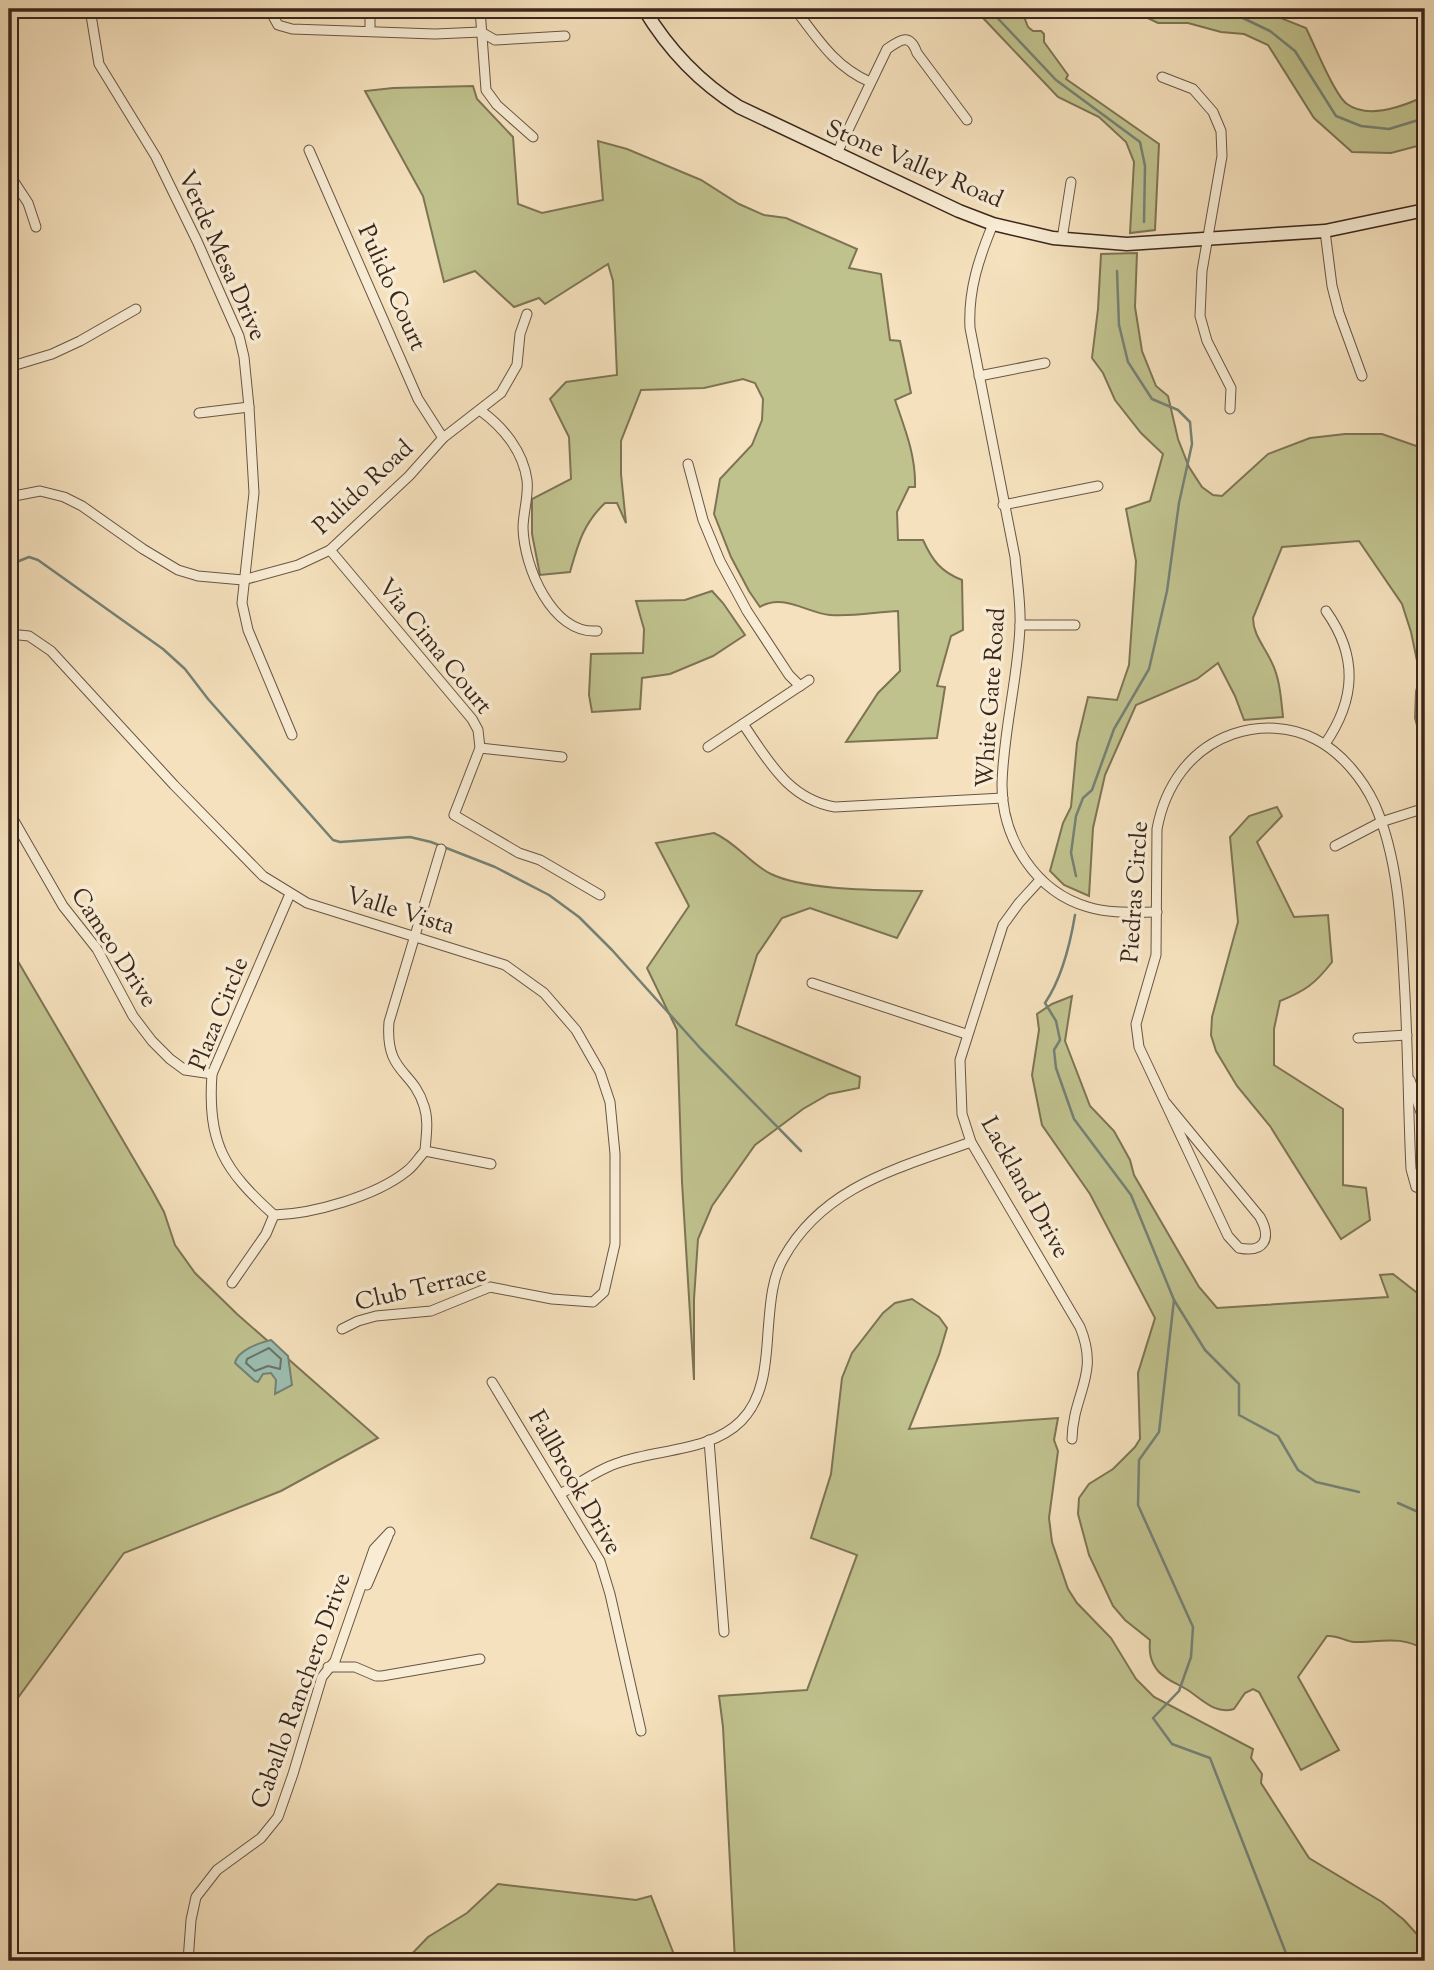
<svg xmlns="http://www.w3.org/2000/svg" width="1434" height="1970" viewBox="0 0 1434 1970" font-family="'Sorts Mill Goudy',serif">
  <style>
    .green { fill: #c0c28e; stroke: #7d7455; stroke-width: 2 }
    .water { fill: #9cbeb0; stroke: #758175; stroke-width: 2 }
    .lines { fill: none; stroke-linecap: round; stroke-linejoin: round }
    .shore { stroke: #6b7266; stroke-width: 2 }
    .stream { stroke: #758175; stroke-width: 2.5 }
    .street-casing { stroke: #695544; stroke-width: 11 }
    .secondary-casing { stroke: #3a261c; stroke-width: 15 }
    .street { stroke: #f8ecd4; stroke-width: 9 }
    .secondary { stroke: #f8ecd4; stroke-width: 12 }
    .labels { text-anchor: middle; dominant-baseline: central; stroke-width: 7; stroke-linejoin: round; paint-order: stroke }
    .street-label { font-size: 24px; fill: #3a261c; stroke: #f8ecd4 }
  </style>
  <rect width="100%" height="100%" fill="#f5e1bd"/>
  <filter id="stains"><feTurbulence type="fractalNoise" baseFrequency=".00286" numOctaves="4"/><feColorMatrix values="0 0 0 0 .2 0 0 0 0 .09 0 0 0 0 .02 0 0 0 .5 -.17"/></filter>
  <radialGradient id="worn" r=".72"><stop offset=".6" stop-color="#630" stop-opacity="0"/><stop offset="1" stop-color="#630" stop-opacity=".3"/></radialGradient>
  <g class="green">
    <polygon points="977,9 1021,9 1028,27 1033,31 1041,31 1044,34 1044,42 1068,75 1066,79 1159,144 1155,230 1130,233 1134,162 1126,142 1099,117 1058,97 984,19"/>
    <path d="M1129,9H1258L1306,28C1314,44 1335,96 1347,104C1369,120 1404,106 1425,96V144L1391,153L1352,152L1314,118L1268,45L1244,34L1221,32L1188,23H1158Z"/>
    <path d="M473,86L477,99L513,137L518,204L542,213L603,200L598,141L627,149L701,180L739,204L764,215L786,218L857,249L849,268L881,274L890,340L900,341L911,393L895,400C905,429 916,456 915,487H909L897,512L898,540H923C932,560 941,572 962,580L963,630L951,636L937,686L945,687L937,738L846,742L878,693L900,671L898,611C876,612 852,617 830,615C807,613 783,593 760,607L749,591L731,557L714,514L720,479L752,445L762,420L763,399L755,383L743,379L704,388L641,390L621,441V474L626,523L617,503H605C583,524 578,544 570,572L540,575L532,534V499L571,479L569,437L550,399L566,382L617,375L613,281L608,264L545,304L539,298L514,307L475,271L444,282L423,196L365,91L393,88Z"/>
    <path d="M1137,253L1135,307L1142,351L1156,386L1168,396L1178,439L1189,467L1202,487L1213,495L1222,496L1268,454L1310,438L1345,434H1382L1425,449V731L1419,733L1415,718L1416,692L1420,675L1411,632L1402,604L1359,541L1282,547L1253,618C1253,635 1265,647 1272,663C1280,679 1281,699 1283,717L1244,720L1235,696L1218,663L1197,679L1136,705L1105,775L1093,828L1089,896L1064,885L1050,871L1063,823L1071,807L1077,743L1088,697L1117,700L1129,665L1135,579L1136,561L1126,509L1150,501L1163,454L1141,433L1115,400L1103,373L1092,358L1098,309L1101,254Z"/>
    <polygon points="712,591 723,603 745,635 713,656 670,674 642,678 640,709 592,712 589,695 591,654 643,653 644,629 636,601 685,600"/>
    <path d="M1277,807L1282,816L1257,842L1294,917L1328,915L1332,962C1315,984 1305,991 1280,1001L1274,1029V1065L1343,1109V1185L1366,1188L1370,1220L1341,1239L1270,1126L1237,1086L1216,1051L1211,1035L1212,1017L1238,922L1230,837L1249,816Z"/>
    <path d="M714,833C737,843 750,864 771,874C806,891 883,890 922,891L897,938L810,908L782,918L757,955L736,1025L860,1077L859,1088L829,1094L803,1109L755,1145L712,1206L698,1239L694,1299V1380L682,1182L677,1030L647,968L689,906L656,843Z"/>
    <polygon points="9,946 152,1190 164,1212 175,1245 195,1273 237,1314 378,1438 281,1491 124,1553 9,1710"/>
    <path d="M1072,996L1065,1041L1090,1106L1114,1131L1130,1160L1134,1175L1199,1287L1217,1308L1388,1297L1380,1275L1393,1274L1425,1299V1650C1402,1635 1381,1642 1354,1642C1345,1641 1337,1635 1327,1636L1298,1677L1339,1750L1301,1770L1259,1692L1253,1689L1245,1693L1234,1709C1214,1715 1201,1698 1186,1689C1176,1683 1166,1680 1158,1671C1150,1661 1149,1652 1150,1640L1125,1620L1113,1606L1089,1555L1078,1514L1079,1498L1089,1484L1113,1469L1135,1447L1140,1439L1138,1373L1155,1318L1090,1194L1042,1125L1032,1075L1039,1030L1037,1014L1052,1004Z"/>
    <polygon points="912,1299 939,1317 947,1328 939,1355 909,1429 1058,1418 1054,1440 1058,1451 1049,1518 1052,1542 1068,1589 1077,1603 1111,1638 1136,1679 1154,1697 1253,1749 1251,1758 1262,1774 1261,1783 1309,1858 1382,1902 1404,1920 1425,1943 1425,1961 735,1961 723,1727 719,1696 807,1690 857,1555 811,1538 831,1474 842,1378 852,1353 883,1313 895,1303"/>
    <polygon points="498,1884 636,1900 651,1896 675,1957 688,1961 405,1961 428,1937 467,1913"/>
  </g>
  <path class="water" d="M271,1340L288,1356L292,1385L275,1394L276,1380L271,1373L263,1374L258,1382L255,1381L235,1363C237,1351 258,1343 271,1340Z"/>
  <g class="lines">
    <polygon class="shore" points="269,1348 281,1359 280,1369 268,1366 255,1371 246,1363 247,1359"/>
    <g class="stream">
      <polyline points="989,9 1056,80 1140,142 1145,166 1144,222"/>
      <polyline points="1224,9 1270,31 1295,51 1336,116 1361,126 1389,129 1425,118"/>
      <polyline points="9,565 29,557 38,560 163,649 185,669 208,699 333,840 340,842 410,837 431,842 495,867 549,895 579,917 612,950 701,1049 801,1151"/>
      <polyline points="1076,876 1071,853 1076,816 1083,798 1092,790 1114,729 1149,669 1167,591 1179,503 1192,444 1190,422 1178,410 1152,399 1128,362 1119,325 1117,271"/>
      <path d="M1075,915C1070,945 1062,978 1045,1003L1056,1021L1060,1040L1054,1050L1056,1068L1074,1119L1131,1195L1174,1300L1205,1350L1239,1384V1415L1278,1436L1298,1470L1316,1482L1359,1492"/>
      <polyline points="1174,1300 1159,1432 1139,1460 1138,1505 1193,1627 1191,1657 1179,1691 1153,1718 1172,1744 1210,1758 1289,1961"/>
      <polyline points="1398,1503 1425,1515"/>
    </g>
    <defs>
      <g id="street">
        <polyline points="90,9 99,64 156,157 197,241 239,336 244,357 249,407 254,493 242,603 248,630 292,735"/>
        <polyline points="269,9 278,25 292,29 435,34 481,32 495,40 565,36"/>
        <polyline points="480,9 486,90 497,105 533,137"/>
        <path d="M795,9C818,39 834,66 870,82"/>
        <polyline points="370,30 370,9"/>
        <polyline points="1162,77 1193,89 1213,112 1221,131 1222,156 1202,271 1200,316 1207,341 1231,388 1230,409"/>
        <polyline points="309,150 418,399 443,438"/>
        <path d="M836,155L887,49C901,39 910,33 917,53L967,120"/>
        <polyline points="9,174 28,203 36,227"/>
        <path d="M993,224C979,258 968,290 970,328L1015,557C1017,580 1021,603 1020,626C1018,679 1003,732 1002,785C1002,839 1036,892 1088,907C1111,914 1134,912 1157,912"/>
        <polyline points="1325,231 1332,286 1339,313 1362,376"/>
        <polyline points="1062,239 1071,182"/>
        <polyline points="9,367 52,354 80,341 136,309"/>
        <polyline points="979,376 1045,363"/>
        <path d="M481,411C503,427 523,451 527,480C529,495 523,513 523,528C524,567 552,634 597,631"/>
        <polyline points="199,413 249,407"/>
        <polyline points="688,464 703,520 720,561 747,611 789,675 800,686"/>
        <polyline points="9,497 40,491 64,497 82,506 143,549 178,570 198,576 243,580 298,565 330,550 409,476 443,438 501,393 517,365 520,334 527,314"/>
        <polyline points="1003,505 1098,486"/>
        <polyline points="330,550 472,719 478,730 480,748 454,815 519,853 540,860 600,895"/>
        <polyline points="1020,625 1075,625"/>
        <polyline points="9,634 29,636 51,651 174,785 263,876 307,903 505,965 544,993 576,1030 600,1072 610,1102 615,1154 615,1244 604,1292 593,1302 552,1299 490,1287 431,1311 376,1316 358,1321 342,1329"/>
        <path d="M743,724C768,760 788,799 835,807L1003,798"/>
        <path d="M1325,744C1356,699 1358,656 1326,611"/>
        <polyline points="708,747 809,680"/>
        <polyline points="480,748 562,757"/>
        <polyline points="9,812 63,906 97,949 133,1016 152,1041 170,1059 185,1070 212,1074"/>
        <polyline points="1335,846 1381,822 1425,808"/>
        <path d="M441,849L389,1022C385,1074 413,1069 424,1106C429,1121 426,1136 425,1151L491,1164"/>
        <path d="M1040,880L1019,903L1003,925L960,1060L962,1114L971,1142L1080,1327C1100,1375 1073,1393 1072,1439"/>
        <polyline points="812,983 966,1034"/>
        <polyline points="1358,1038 1407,1035"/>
        <polyline points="1410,1080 1425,1124"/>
        <path d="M1166,1103L1260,1217C1272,1239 1264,1253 1239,1248L1228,1236L1139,1047L1136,1024L1156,955L1157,829C1165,786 1190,749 1233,734C1260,725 1290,726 1315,739C1341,752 1363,779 1375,805C1398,858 1401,921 1404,978C1408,1042 1408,1106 1411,1169L1416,1187L1425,1191"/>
        <path d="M274,1215C224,1170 207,1143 212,1074L290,894"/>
        <path d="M274,1215C313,1214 376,1196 407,1171C414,1166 419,1157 425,1151"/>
        <polyline points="232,1283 266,1234 274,1215"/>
        <polyline points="492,1382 600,1561 610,1594 641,1731"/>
        <polyline points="709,1440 724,1632"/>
        <path d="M560,1494C580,1483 600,1468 621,1462C660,1449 711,1451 741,1421C764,1398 766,1363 768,1332C770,1309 771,1280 783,1259C823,1186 899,1168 971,1142"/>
        <polyline points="367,1585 388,1536"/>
        <polyline points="328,1667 355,1667 376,1676 382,1676 480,1659"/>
        <polyline points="188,1961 191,1920 196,1897 217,1870 261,1838 278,1817 293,1774 322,1677 335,1661 374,1549 390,1532"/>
      </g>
      <path id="secondary" d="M644,9C668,49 699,82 739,107L959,211L993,224L1053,238L1127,244L1325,231L1425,210"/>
    </defs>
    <use href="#street" class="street-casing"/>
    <use href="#secondary" class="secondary-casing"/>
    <use href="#street" class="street"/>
    <use href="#secondary" class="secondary"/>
  </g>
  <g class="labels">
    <g class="street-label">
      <text transform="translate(914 165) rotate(23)">Stone Valley Road</text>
      <text transform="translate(221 256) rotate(66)">Verde Mesa Drive</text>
      <text transform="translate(391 288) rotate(66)">Pulido Court</text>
      <text transform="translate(364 488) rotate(-43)">Pulido Road</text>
      <text transform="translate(434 647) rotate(51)">Via Cima Court</text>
      <text transform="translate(992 698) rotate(-86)">White Gate Road</text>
      <text transform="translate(1136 892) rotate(-86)">Piedras Circle</text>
      <text transform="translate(400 912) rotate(17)">Valle Vista</text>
      <text transform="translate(113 948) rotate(57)">Cameo Drive</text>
      <text transform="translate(220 1014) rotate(-68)">Plaza Circle</text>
      <text transform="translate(1024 1188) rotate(61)">Lackland Drive</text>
      <text transform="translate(421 1289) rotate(-13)">Club Terrace</text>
      <text transform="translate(574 1483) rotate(60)">Fallbrook Drive</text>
      <text transform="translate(302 1691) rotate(-70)">Caballo Ranchero Drive</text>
    </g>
  </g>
  <rect width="1434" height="1970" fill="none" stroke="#f5e1bd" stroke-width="35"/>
  <rect x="10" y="10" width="1413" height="1949" fill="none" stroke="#3a261c" stroke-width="3.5"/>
  <rect x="18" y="18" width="1399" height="1935" fill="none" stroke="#3a261c" stroke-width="2"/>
  <rect width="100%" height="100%" filter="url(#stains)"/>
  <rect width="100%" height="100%" fill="url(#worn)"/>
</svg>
